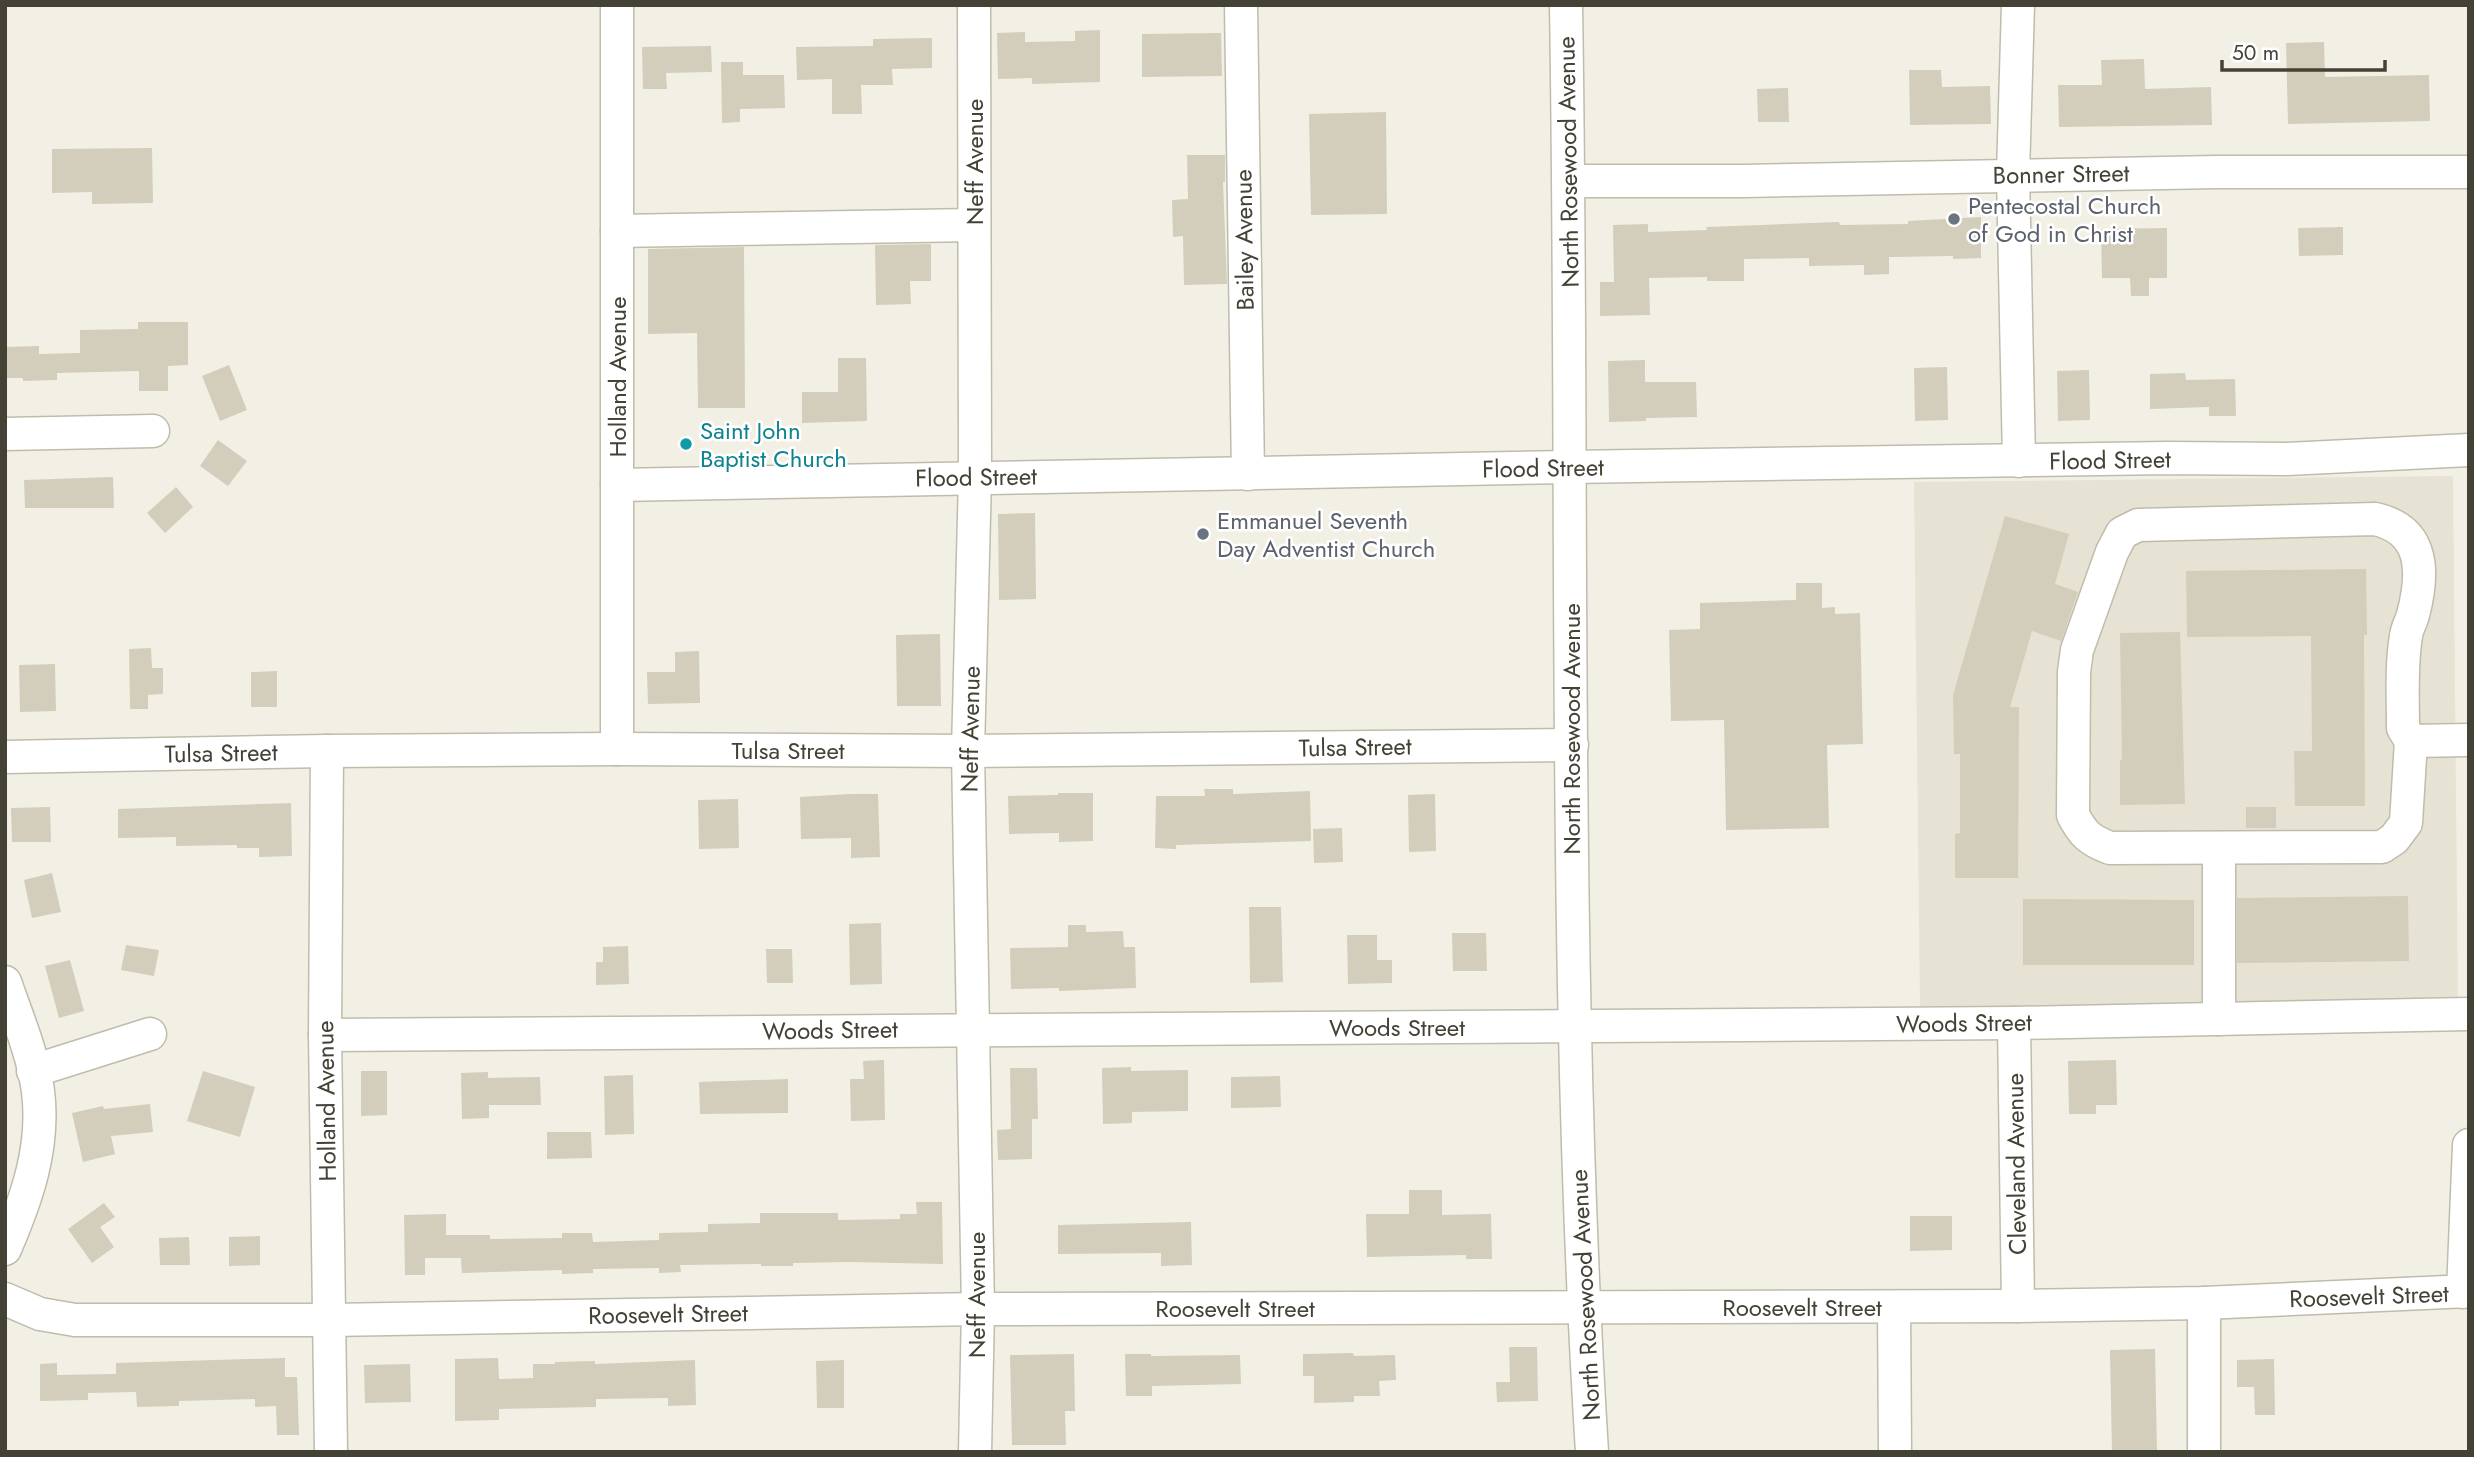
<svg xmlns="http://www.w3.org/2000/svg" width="2474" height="1457" viewBox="0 0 2474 1457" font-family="Jost,sans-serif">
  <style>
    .residential { fill: #e6e3d4 }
    .building { fill: #d3cdbb }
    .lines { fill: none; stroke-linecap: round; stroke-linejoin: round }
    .minor-casing { stroke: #c0bcab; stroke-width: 35 }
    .minor { stroke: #fff; stroke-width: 32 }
    .worship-dot { fill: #6b7280; stroke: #fff; stroke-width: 2.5 }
    .culture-dot { fill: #0f9aa8; stroke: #fff; stroke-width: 2.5 }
    .labels { text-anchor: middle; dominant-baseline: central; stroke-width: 5; stroke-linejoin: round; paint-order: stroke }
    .street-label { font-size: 24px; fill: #444135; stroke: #fff }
    .worship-label { font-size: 24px; fill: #5b616d; stroke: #fff; text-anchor: start }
    .culture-label { font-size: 24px; fill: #0d838f; stroke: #fff; text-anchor: start }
  </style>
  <rect width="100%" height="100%" fill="#f2f0e5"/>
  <polygon class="residential" points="2453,476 2458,1004 1920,1010 1914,482"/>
  <g class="building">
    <polygon points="1100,30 1100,82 1032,84 1032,78 998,79 997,33 1025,32 1025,42 1075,41 1075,31"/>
    <polygon points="1221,33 1222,76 1142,77 1142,34"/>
    <polygon points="932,38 932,68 892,69 893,85 861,85 862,114 832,114 832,79 797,80 796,47 873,46 873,39"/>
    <polygon points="2324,42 2325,77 2429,75 2430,121 2288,124 2286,43"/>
    <polygon points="711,46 712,72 666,73 667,89 643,89 642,47"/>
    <polygon points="2144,59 2145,89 2211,87 2212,125 2059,127 2058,85 2102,85 2101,60"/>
    <polygon points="721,62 743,62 743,75 784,75 785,108 740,109 740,122 722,123"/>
    <polygon points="1909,70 1941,70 1942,87 1990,86 1991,124 1910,125"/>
    <polygon points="1788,88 1789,122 1758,122 1757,89"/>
    <polygon points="1386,112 1387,214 1311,215 1309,114"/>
    <polygon points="152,148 153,203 92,204 92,192 52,193 52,149"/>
    <polygon points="1187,155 1225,155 1225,182 1223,182 1227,284 1184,285 1183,236 1173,237 1172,200 1188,199"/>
    <polygon points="1981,217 1981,258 1953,259 1953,256 1889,257 1889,274 1864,275 1864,265 1809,266 1809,258 1744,259 1744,281 1707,281 1707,277 1649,278 1650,315 1600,316 1600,282 1614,282 1613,225 1648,224 1648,232 1707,230 1706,227 1839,222 1840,225 1908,224 1908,221"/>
    <polygon points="2343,227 2343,255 2299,256 2298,228"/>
    <polygon points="2167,228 2167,278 2149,278 2149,296 2131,296 2130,278 2102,278 2101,229"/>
    <polygon points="931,244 931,281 910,281 911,304 876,305 875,245"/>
    <polygon points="744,247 745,408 698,408 697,333 648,334 648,249"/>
    <polygon points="138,322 188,322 188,365 168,366 168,391 139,391 139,371 57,373 57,380 23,381 23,378 5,378 5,347 39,346 39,354 80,353 80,330 138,329"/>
    <polygon points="838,358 866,358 867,421 802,423 802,392 838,392"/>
    <polygon points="1645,360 1645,382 1696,382 1697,417 1646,418 1646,421 1609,422 1608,361"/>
    <polygon points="229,365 247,410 220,421 202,376"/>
    <polygon points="1947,367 1948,420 1915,421 1914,368"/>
    <polygon points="2089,370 2090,420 2058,421 2057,371"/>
    <polygon points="2185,373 2186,380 2235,379 2236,416 2209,416 2209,407 2150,409 2150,374"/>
    <polygon points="218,440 247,461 228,486 200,466"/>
    <polygon points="113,477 114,508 25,508 24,480"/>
    <polygon points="176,487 193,507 165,533 147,513"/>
    <polygon points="1035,513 1036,599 999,600 998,514"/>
    <polygon points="2005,516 2069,534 2055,584 2078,592 2061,641 2032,631 2010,707 2019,707 2018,878 1955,878 1955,834 1960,833 1960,754 1954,754 1953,695"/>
    <polygon points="2366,569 2367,635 2364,635 2365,806 2295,806 2294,751 2312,751 2311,636 2187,637 2186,571"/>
    <polygon points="1796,583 1822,583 1822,608 1835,607 1835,614 1860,613 1863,744 1827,745 1829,828 1726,830 1724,720 1671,721 1669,630 1700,629 1700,603 1796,600"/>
    <polygon points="2180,632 2185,804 2120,805 2120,760 2122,760 2120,633"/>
    <polygon points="940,634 941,706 897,706 896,635"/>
    <polygon points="151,648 152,668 163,668 163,694 148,695 148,709 130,709 129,649"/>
    <polygon points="699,651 700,703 648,704 647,672 675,672 675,652"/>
    <polygon points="55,664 56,711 20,712 19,665"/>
    <polygon points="277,671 277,707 251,707 251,672"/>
    <polygon points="1204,789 1233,789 1233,794 1310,791 1311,841 1176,845 1176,849 1155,848 1156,796 1205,796"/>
    <polygon points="1058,793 1093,793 1093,841 1059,842 1059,833 1009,834 1008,796 1058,795"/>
    <polygon points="850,794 878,794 880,857 851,858 851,838 801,839 800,797"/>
    <polygon points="1435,794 1436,851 1409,852 1408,795"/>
    <polygon points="738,799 739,848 699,849 698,800"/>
    <polygon points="291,803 292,856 259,857 259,848 237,848 237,845 176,846 176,837 118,838 118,809"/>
    <polygon points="50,807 51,842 12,842 11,808"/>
    <rect x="2246" y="807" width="30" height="21"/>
    <polygon points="1342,828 1343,862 1314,863 1313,829"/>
    <polygon points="52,873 61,912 32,918 24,880"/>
    <polygon points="2408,896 2409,961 2237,963 2237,898"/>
    <polygon points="2023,899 2194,900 2194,965 2023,965"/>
    <polygon points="1249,907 1281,907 1283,982 1250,983"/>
    <polygon points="881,923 882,984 850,985 849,924"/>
    <polygon points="1068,925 1086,925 1086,932 1123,931 1124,947 1135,947 1136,988 1059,991 1059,988 1011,989 1010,948 1068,947"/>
    <polygon points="1452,933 1486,933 1487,971 1453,971"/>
    <polygon points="1347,935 1377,935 1377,960 1392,960 1392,983 1348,984"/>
    <polygon points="126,945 159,950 154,976 121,970"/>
    <polygon points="628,946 629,984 596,985 596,962 603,962 603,947"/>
    <polygon points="766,949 792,949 793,983 767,983"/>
    <polygon points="70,960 84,1011 59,1018 45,966"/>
    <polygon points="884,1060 885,1120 851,1121 850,1079 864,1079 863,1061"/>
    <polygon points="2116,1060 2117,1105 2096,1105 2096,1114 2069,1114 2068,1061"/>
    <polygon points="1131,1067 1131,1071 1188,1070 1188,1111 1132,1112 1132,1123 1103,1124 1102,1068"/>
    <polygon points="1010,1068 1037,1068 1038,1119 1032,1119 1032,1159 998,1160 997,1130 1011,1129"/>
    <polygon points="203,1071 255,1087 240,1137 187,1121"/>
    <polygon points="361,1071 387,1071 387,1115 361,1116"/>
    <polygon points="488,1072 488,1078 540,1077 541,1105 489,1105 489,1118 462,1119 461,1073"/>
    <polygon points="633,1075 634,1134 605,1135 604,1076"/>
    <polygon points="1280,1076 1281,1107 1231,1108 1231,1077"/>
    <polygon points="788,1079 788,1113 700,1114 699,1082"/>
    <polygon points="150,1104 153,1132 111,1136 115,1154 83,1162 72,1113 103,1106 104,1109"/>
    <polygon points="547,1132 591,1132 592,1158 547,1159"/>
    <polygon points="1409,1190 1442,1190 1442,1215 1491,1214 1492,1259 1466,1259 1466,1255 1367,1257 1366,1214 1409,1214"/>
    <polygon points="916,1202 942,1202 943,1264 850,1262 793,1263 793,1266 761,1266 761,1264 680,1265 681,1272 659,1273 659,1268 593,1269 593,1273 562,1274 562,1270 462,1273 461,1258 425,1258 425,1275 405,1275 404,1215 446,1214 446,1235 490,1235 490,1239 562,1238 562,1233 592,1233 593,1242 659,1240 659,1233 708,1232 708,1224 760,1223 760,1213 838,1213 838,1220 900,1219 900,1214 917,1214"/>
    <polygon points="104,1203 115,1217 100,1227 114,1247 92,1263 68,1229"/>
    <polygon points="1910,1216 1952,1216 1952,1250 1910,1251"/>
    <polygon points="1191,1222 1192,1265 1161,1266 1161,1253 1058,1254 1058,1225"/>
    <polygon points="260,1236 260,1265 229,1266 229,1237"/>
    <polygon points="189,1237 190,1265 160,1265 159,1238"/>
    <polygon points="1509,1347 1537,1347 1538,1401 1497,1402 1496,1382 1510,1382"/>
    <polygon points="2155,1349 2157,1452 2112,1452 2110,1350"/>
    <polygon points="1353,1353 1354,1356 1395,1355 1396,1380 1379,1381 1380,1396 1354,1396 1354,1402 1314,1403 1314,1376 1303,1376 1303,1354"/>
    <polygon points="1074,1354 1075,1411 1065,1411 1066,1445 1012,1445 1010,1355"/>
    <polygon points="1125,1354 1151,1354 1151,1356 1240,1355 1241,1384 1152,1386 1152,1396 1126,1396"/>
    <polygon points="285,1358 285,1377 297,1377 299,1435 277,1435 276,1406 255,1407 255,1399 179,1401 179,1406 137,1407 136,1392 88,1393 88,1400 40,1401 40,1364 57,1363 57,1375 116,1374 116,1363"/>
    <polygon points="498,1358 499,1379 533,1378 533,1364 555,1364 555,1362 595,1361 595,1364 695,1360 696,1405 668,1406 668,1398 596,1399 596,1407 499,1409 499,1420 455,1421 455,1359"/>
    <polygon points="2274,1359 2275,1415 2255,1415 2254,1387 2237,1387 2237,1360"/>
    <polygon points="844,1360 844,1408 817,1408 816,1361"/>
    <polygon points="410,1364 411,1402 365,1403 364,1365"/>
  </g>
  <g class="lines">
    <defs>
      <g id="minor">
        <polyline points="617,5 617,749"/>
        <polyline points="974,5 975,477 968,751 978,1309 975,1452"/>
        <polyline points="1241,5 1248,474"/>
        <path d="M1566,5C1574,487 1562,970 1592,1452"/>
        <polyline points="2018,5 2013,174 2019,461"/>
        <polyline points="1569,181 1745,181 2216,172 2469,172"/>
        <polyline points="617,231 974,225"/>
        <polyline points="5,434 153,431"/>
        <polyline points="617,485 1570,467 2168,458 2287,459 2469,450"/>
        <path d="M2375,519C2425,530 2424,573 2413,615C2411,622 2407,628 2406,636C2401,665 2403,698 2403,728L2411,741L2406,823L2394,839L2382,847L2110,848C2089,840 2083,834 2073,815L2074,672L2077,650L2112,552L2122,533L2138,525Z"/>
        <polyline points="2411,741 2469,740"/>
        <polyline points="327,751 325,1035 331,1452"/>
        <polyline points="5,757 327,751 617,749 968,751 1572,745"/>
        <polyline points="2219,848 2219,1019"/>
        <path d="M5,982C17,1017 33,1054 38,1091C45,1147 27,1198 5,1249"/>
        <polyline points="2014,1023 2018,1306"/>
        <polyline points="325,1035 2014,1023 2469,1014"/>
        <polyline points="33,1071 150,1034"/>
        <polyline points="2463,1292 2469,1145"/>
        <polyline points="5,1299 40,1314 75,1320 330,1320 978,1309 2018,1306 2204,1303 2469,1291"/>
        <polyline points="2204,1303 2204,1452"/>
        <polyline points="1894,1307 1895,1452"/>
      </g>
    </defs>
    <use href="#minor" class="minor-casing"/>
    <use href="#minor" class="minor"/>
  </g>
  <g class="worship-dot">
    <circle cx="1954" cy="219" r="7"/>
    <circle cx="1203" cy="534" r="7"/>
  </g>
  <circle class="culture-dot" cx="686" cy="444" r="7"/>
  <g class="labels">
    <g class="street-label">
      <text transform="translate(974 162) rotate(-90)">Neff Avenue</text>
      <text transform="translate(1568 162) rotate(-91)">North Rosewood Avenue</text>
      <text transform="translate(2061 174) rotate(-1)">Bonner Street</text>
      <text transform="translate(1244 240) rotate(-91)">Bailey Avenue</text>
      <text transform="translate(617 377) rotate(-90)">Holland Avenue</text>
      <text transform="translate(2110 460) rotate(-1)">Flood Street</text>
      <text transform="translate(1543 468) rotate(-1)">Flood Street</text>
      <text transform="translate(976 477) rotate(-1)">Flood Street</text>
      <text transform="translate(970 729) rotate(-89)">Neff Avenue</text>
      <text transform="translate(1571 729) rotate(-90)">North Rosewood Avenue</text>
      <text transform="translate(1355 747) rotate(-1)">Tulsa Street</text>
      <text x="788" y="750">Tulsa Street</text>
      <text transform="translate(221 753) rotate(-1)">Tulsa Street</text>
      <text transform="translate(1964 1023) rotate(-1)">Woods Street</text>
      <text x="1397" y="1027">Woods Street</text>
      <text transform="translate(830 1030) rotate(-1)">Woods Street</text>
      <text transform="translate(326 1101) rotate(-91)">Holland Avenue</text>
      <text transform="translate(2016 1164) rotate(-91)">Cleveland Avenue</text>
      <text transform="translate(976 1295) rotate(-90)">Neff Avenue</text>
      <text transform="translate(1585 1295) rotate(-93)">North Rosewood Avenue</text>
      <text transform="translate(2369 1296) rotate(-2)">Roosevelt Street</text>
      <text x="1802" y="1307">Roosevelt Street</text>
      <text x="1235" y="1308">Roosevelt Street</text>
      <text transform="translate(668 1314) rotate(-1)">Roosevelt Street</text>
    </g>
    <g class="worship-label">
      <text x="1968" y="205">Pentecostal Church<tspan x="1968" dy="28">of God in Christ</tspan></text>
      <text x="1217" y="520">Emmanuel Seventh<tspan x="1217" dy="28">Day Adventist Church</tspan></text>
    </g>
    <g class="culture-label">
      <text x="700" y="430">Saint John<tspan x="700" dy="28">Baptist Church</tspan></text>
    </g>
  </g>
  <rect width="2474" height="1457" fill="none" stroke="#444135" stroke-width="14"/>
  <path d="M2222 60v10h163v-10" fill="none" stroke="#444135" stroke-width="3.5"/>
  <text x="2232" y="60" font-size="21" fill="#444135" stroke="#ffffff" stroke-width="5" paint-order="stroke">50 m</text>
</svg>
